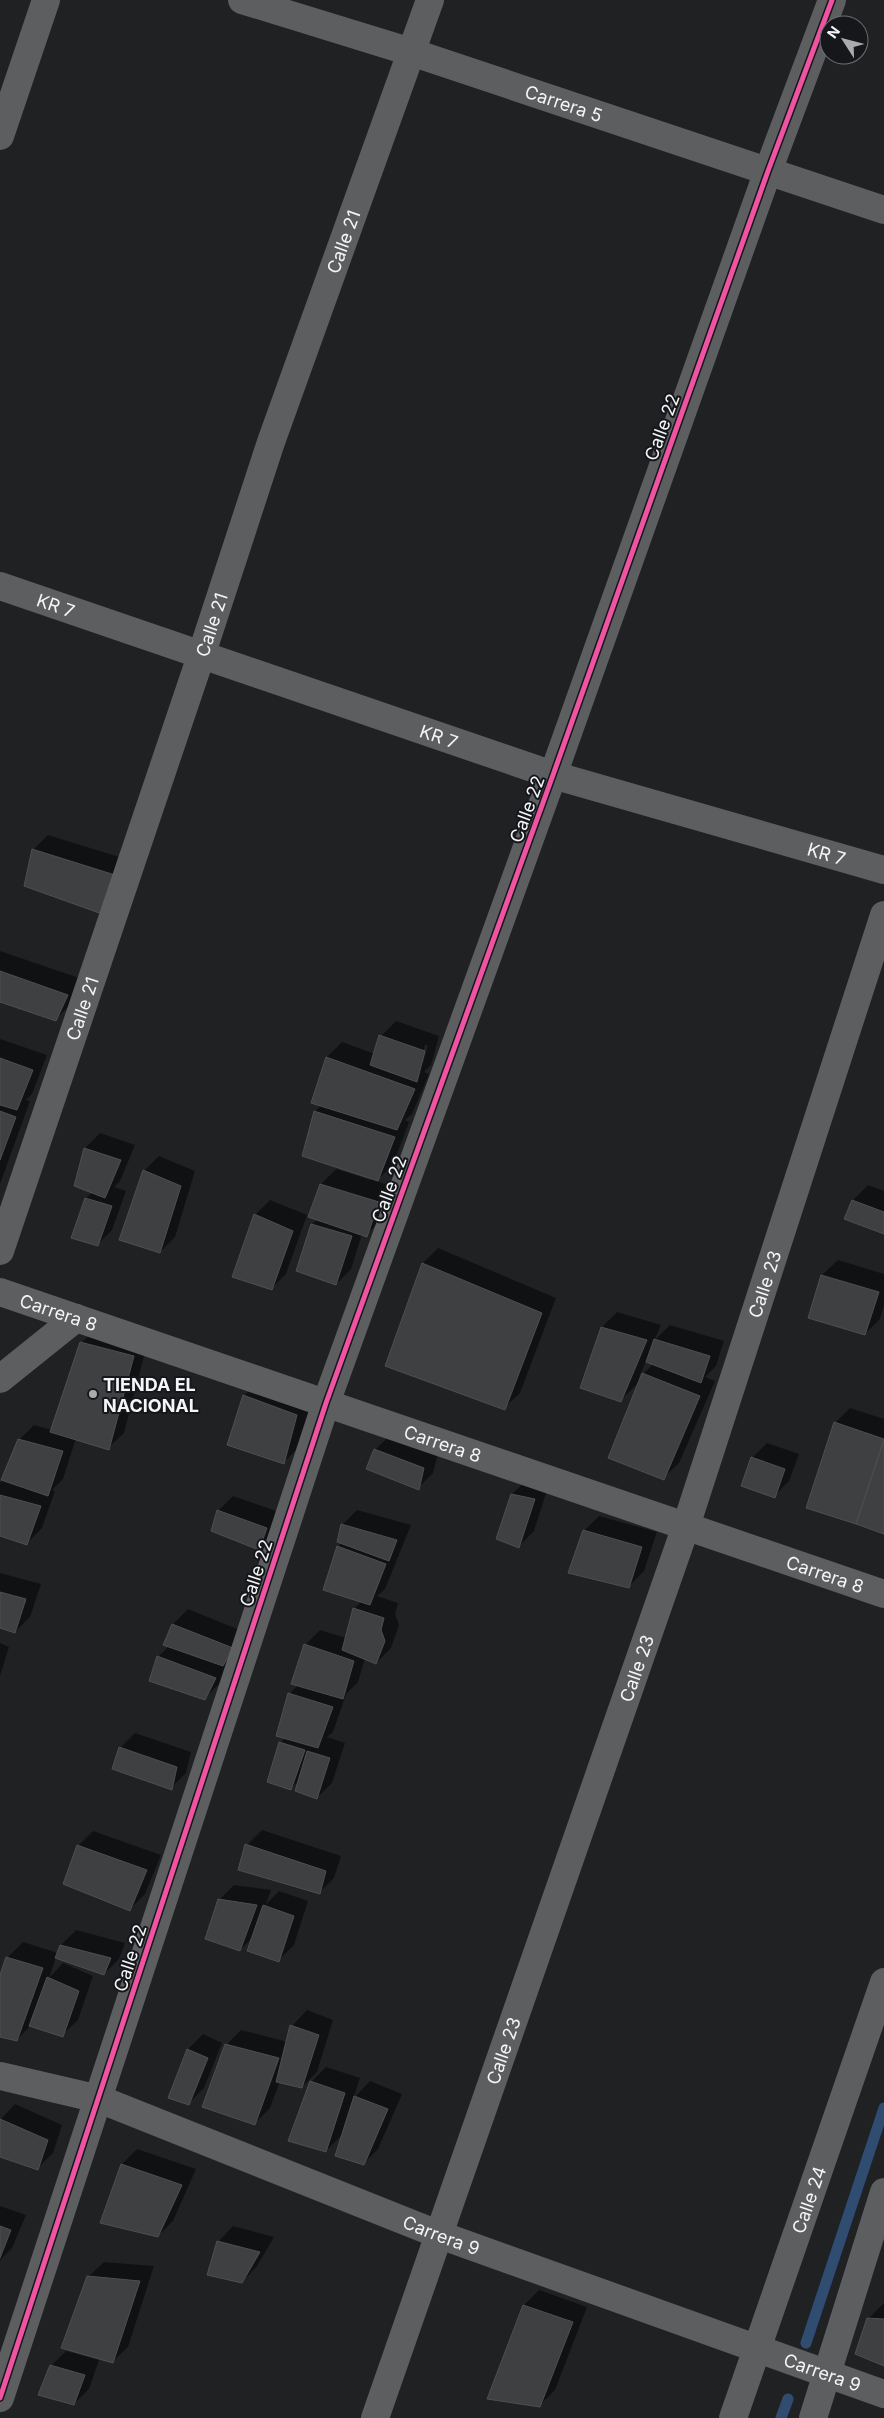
<svg xmlns="http://www.w3.org/2000/svg" width="884" height="2418" viewBox="0 0 884 2418" font-family="Inter,sans-serif">
  <style>
    .shadow { fill: #0007; fill-rule: evenodd }
    .lines { fill: none; stroke-linecap: round; stroke-linejoin: round }
    .stream { stroke: #304c71; stroke-width: 11 }
    .building { fill: #3f4042; stroke: #4d4f51 }
    .minor { stroke: #5d5e5f; stroke-width: 28 }
    .cycleway-casing { stroke: #15171b; stroke-width: 8 }
    .cycleway { stroke: #f153a3; stroke-width: 5 }
    .poi-dot { fill: #a9abad; stroke: #15171b; stroke-width: 2 }
    .labels { text-anchor: middle; dominant-baseline: central; stroke-width: 4; stroke-linejoin: round; paint-order: stroke }
    .street-label { font-size: 18px; fill: #f3f5f7; stroke: #15171b }
    .poi-label { font-size: 18px; font-weight: bold; fill: #f3f5f7; stroke: #15171b; text-anchor: start }
  </style>
  <rect width="100%" height="100%" fill="#1f2123"/>
  <g class="shadow">
    <polygon points="48,835 129,860 117,897 33,850"/>
    <polygon points="0,951 82,979 71,1004 56,1019 0,1001"/>
    <path d="M396,1021L439,1036L431,1065L424,1072L429,1074L412,1114L405,1120L409,1122L393,1165L376,1181L393,1187L381,1220L366,1235L362,1234L351,1269L336,1284L298,1270L312,1224L318,1219L309,1216L321,1184L336,1169L371,1180V1177L304,1155L315,1111L322,1105L313,1102L327,1057L342,1042L375,1054L381,1036ZM425,1045H428L423,1063H420Z"/>
    <polygon points="0,1039 47,1055 32,1094 26,1100 30,1101 0,1184"/>
    <polygon points="100,1133 135,1145 120,1181 114,1187 126,1191 112,1230 97,1245 86,1198 93,1192 75,1186 85,1148"/>
    <polygon points="159,1156 195,1171 175,1237 160,1252 144,1171"/>
    <polygon points="868,1185 884,1191 884,1233 846,1219 853,1200"/>
    <polygon points="270,1200 307,1215 286,1274 271,1289 255,1215"/>
    <polygon points="438,1248 556,1298 520,1393 504,1408 386,1365 423,1263"/>
    <polygon points="838,1260 884,1274 884,1305 880,1319 865,1334 810,1317 822,1275"/>
    <path d="M617,1312L661,1325L654,1341L670,1325L724,1341L716,1366L705,1377L715,1381L679,1463L663,1478L640,1381L621,1400L602,1327ZM646,1361L653,1364L639,1378Z"/>
    <polygon points="97,1328 148,1341 124,1433 108,1448 76,1438 63,1479 52,1490 55,1491 42,1528 27,1543 0,1534 0,1483 4,1479 19,1440 34,1425 52,1430 81,1343"/>
    <polygon points="259,1381 312,1400 299,1447 284,1462 244,1396"/>
    <polygon points="850,1408 884,1419 884,1533 807,1507 835,1423"/>
    <polygon points="390,1435 438,1453 433,1473 418,1488 375,1450"/>
    <polygon points="767,1443 799,1454 789,1481 774,1496 752,1458"/>
    <polygon points="528,1479 549,1484 534,1531 519,1546 497,1538 512,1494"/>
    <polygon points="233,1496 282,1513 274,1533 259,1548 218,1511"/>
    <polygon points="357,1510 411,1525 385,1589 377,1596 398,1603 395,1614 399,1625 391,1648 376,1663 365,1658 358,1682 346,1694 333,1732 327,1737 345,1743 332,1783 317,1798 300,1780 291,1788 280,1743 286,1737 289,1694 298,1685 305,1645 320,1630 346,1638 354,1609 362,1601 338,1546 342,1543 342,1525"/>
    <polygon points="599,1516 657,1532 644,1571 629,1586 584,1531"/>
    <polygon points="0,1573 41,1584 30,1617 15,1632 0,1627"/>
    <polygon points="188,1609 247,1633 238,1650 226,1662 230,1663 220,1683 205,1698 158,1657 169,1646 173,1624"/>
    <polygon points="0,1643 9,1647 0,1676"/>
    <polygon points="135,1733 191,1752 186,1773 171,1788 120,1748"/>
    <polygon points="262,1830 341,1856 334,1878 319,1893 247,1845"/>
    <polygon points="93,1831 161,1855 145,1894 130,1909 78,1846"/>
    <polygon points="234,1885 271,1890 266,1904 279,1891 308,1901 294,1945 279,1960 253,1937 240,1950 219,1900"/>
    <polygon points="76,1930 125,1943 119,1959 104,1974 56,1957 49,1978 63,1963 93,1976 78,2020 62,2035 31,2025 17,2040 0,2036 0,1979 7,1958 23,1942 58,1953 61,1945"/>
    <polygon points="307,2010 333,2020 317,2072 302,2087 280,2081 270,2108 255,2123 226,2045 241,2030 288,2042 292,2026"/>
    <polygon points="203,2034 222,2043 204,2088 189,2103 170,2097 188,2049"/>
    <polygon points="326,2067 360,2078 353,2099 370,2081 402,2094 378,2149 363,2164 344,2133 326,2151 311,2082"/>
    <polygon points="15,2104 62,2125 53,2153 38,2168 0,2156 0,2120"/>
    <polygon points="137,2149 196,2169 173,2221 158,2236 122,2164"/>
    <polygon points="0,2206 26,2215 12,2248 0,2260"/>
    <polygon points="233,2226 274,2237 257,2266 242,2282 218,2242"/>
    <polygon points="104,2262 154,2266 128,2347 112,2362 88,2277"/>
    <polygon points="539,2290 587,2307 555,2390 540,2405 489,2398 524,2305"/>
    <polygon points="884,2303 884,2364 868,2319"/>
    <polygon points="66,2351 99,2360 89,2389 74,2404 51,2366"/>
  </g>
  <g class="lines">
    <g class="stream">
      <polyline points="806,2343 884,2108"/>
      <polyline points="781,2418 788,2399"/>
    </g>
  </g>
  <g class="building">
    <polygon points="32,849 115,875 102,914 24,886"/>
    <polygon points="0,971 68,995 56,1021 0,1002"/>
    <polygon points="379,1035 425,1051 417,1082 370,1065"/>
    <polygon points="326,1057 415,1089 397,1130 311,1103"/>
    <polygon points="0,1058 33,1070 17,1110 0,1105"/>
    <polygon points="0,1111 16,1117 0,1160"/>
    <polygon points="314,1111 395,1137 378,1181 302,1156"/>
    <polygon points="84,1148 121,1160 105,1198 74,1186"/>
    <polygon points="143,1170 181,1186 160,1253 119,1240"/>
    <polygon points="320,1184 379,1202 367,1237 308,1217"/>
    <polygon points="85,1198 112,1206 98,1246 71,1238"/>
    <polygon points="852,1200 884,1212 884,1234 844,1219"/>
    <polygon points="254,1214 293,1231 272,1290 232,1277"/>
    <polygon points="311,1224 352,1236 336,1285 296,1271"/>
    <polygon points="422,1263 542,1313 505,1410 385,1366"/>
    <polygon points="821,1275 879,1292 865,1335 808,1318"/>
    <polygon points="601,1327 647,1340 621,1402 580,1388"/>
    <polygon points="654,1339 710,1356 701,1383 646,1362"/>
    <polygon points="80,1342 134,1356 109,1450 50,1432"/>
    <polygon points="642,1373 700,1396 664,1480 608,1458"/>
    <polygon points="243,1395 297,1415 284,1464 227,1445"/>
    <polygon points="834,1422 884,1439 856,1524 806,1508"/>
    <polygon points="18,1439 63,1451 48,1496 1,1480"/>
    <polygon points="884,1440 884,1534 856,1524"/>
    <polygon points="374,1449 424,1468 419,1490 366,1469"/>
    <polygon points="751,1457 785,1469 775,1498 741,1486"/>
    <polygon points="511,1494 535,1499 519,1548 496,1539"/>
    <polygon points="0,1495 41,1506 27,1545 0,1536"/>
    <polygon points="217,1510 267,1528 259,1550 211,1531"/>
    <polygon points="341,1524 397,1540 389,1561 337,1542"/>
    <polygon points="583,1530 642,1547 629,1588 568,1573"/>
    <polygon points="337,1546 386,1564 370,1605 323,1590"/>
    <polygon points="0,1592 26,1599 15,1633 0,1628"/>
    <polygon points="353,1608 384,1618 381,1630 385,1641 376,1664 342,1650"/>
    <polygon points="172,1624 233,1648 223,1666 163,1645"/>
    <polygon points="304,1644 354,1661 343,1699 291,1684"/>
    <polygon points="157,1656 216,1678 205,1700 149,1681"/>
    <polygon points="288,1693 333,1707 318,1748 276,1736"/>
    <polygon points="279,1742 305,1750 291,1790 267,1782"/>
    <polygon points="119,1747 177,1767 172,1790 112,1769"/>
    <polygon points="307,1751 330,1758 317,1799 295,1791"/>
    <polygon points="245,1844 326,1871 320,1894 238,1870"/>
    <polygon points="77,1845 147,1870 130,1911 63,1884"/>
    <polygon points="218,1899 257,1905 240,1951 205,1939"/>
    <polygon points="263,1905 294,1916 279,1962 247,1951"/>
    <polygon points="60,1945 111,1958 104,1975 55,1958"/>
    <polygon points="6,1957 43,1968 17,2041 0,2037 0,1975"/>
    <polygon points="47,1977 79,1991 63,2037 29,2026"/>
    <polygon points="290,2025 319,2035 302,2088 276,2082"/>
    <polygon points="225,2044 279,2058 255,2125 202,2107"/>
    <polygon points="187,2049 208,2058 189,2105 168,2098"/>
    <polygon points="310,2081 345,2093 326,2152 288,2141"/>
    <polygon points="354,2096 388,2109 364,2165 335,2156"/>
    <polygon points="0,2119 48,2140 38,2170 0,2157"/>
    <polygon points="121,2164 182,2185 158,2237 100,2223"/>
    <polygon points="0,2226 11,2230 0,2258"/>
    <polygon points="217,2241 260,2252 242,2283 207,2275"/>
    <polygon points="87,2276 140,2281 113,2363 61,2348"/>
    <polygon points="523,2305 573,2322 540,2407 487,2399"/>
    <polygon points="867,2318 884,2319 884,2366 855,2354"/>
    <polygon points="50,2365 85,2375 74,2405 38,2395"/>
  </g>
  <g class="lines">
    <g class="minor">
      <path id="s1" d="M242,0L411,52L884,210"/>
      <polyline points="0,136 46,0"/>
      <path id="s2" d="M0,586L553,775L884,870"/>
      <path id="s3" d="M0,1251L201,656L271,442L430,0"/>
      <path id="s4" d="M0,1292L884,1594"/>
      <polyline points="0,1379 76,1318"/>
      <path id="s5" d="M0,2076L99,2099L440,2235L884,2394"/>
      <polyline points="0,2398 326,1403 553,775 768,171 832,0"/>
      <path id="s6" d="M375,2418L686,1526L884,915"/>
      <path id="s7" d="M733,2418L884,1982"/>
      <polyline points="813,2418 884,2192"/>
    </g>
    <defs>
      <polyline id="cycleway" points="0,2398 326,1403 553,775 768,171 832,0"/>
    </defs>
    <use href="#cycleway" class="cycleway-casing"/>
    <use href="#cycleway" class="cycleway"/>
  </g>
  <circle class="poi-dot" cx="93" cy="1394" r="5"/>
  <g class="labels">
    <g class="street-label">
      <text stroke="none"><textPath href="#s1" startOffset="338">Carrera 5</textPath></text>
      <text stroke="none"><textPath href="#s3" startOffset="1066">Calle 21</textPath></text>
      <text transform="translate(662 427) rotate(-70)">Calle 22</text>
      <text stroke="none"><textPath href="#s2" startOffset="59">KR 7</textPath></text>
      <text stroke="none"><textPath href="#s3" startOffset="661">Calle 21</textPath></text>
      <text stroke="none"><textPath href="#s2" startOffset="464">KR 7</textPath></text>
      <text transform="translate(527 809) rotate(-70)">Calle 22</text>
      <text stroke="none"><textPath href="#s2" startOffset="869">KR 7</textPath></text>
      <text stroke="none"><textPath href="#s3" startOffset="256">Calle 21</textPath></text>
      <text transform="translate(389 1189) rotate(-70)">Calle 22</text>
      <text stroke="none"><textPath href="#s6" startOffset="1199">Calle 23</textPath></text>
      <text stroke="none"><textPath href="#s4" startOffset="62">Carrera 8</textPath></text>
      <text stroke="none"><textPath href="#s4" startOffset="468">Carrera 8</textPath></text>
      <text transform="translate(256 1573) rotate(-72)">Calle 22</text>
      <text stroke="none"><textPath href="#s4" startOffset="872">Carrera 8</textPath></text>
      <text stroke="none"><textPath href="#s6" startOffset="794">Calle 23</textPath></text>
      <text transform="translate(130 1958) rotate(-72)">Calle 22</text>
      <text stroke="none"><textPath href="#s6" startOffset="389">Calle 23</textPath></text>
      <text stroke="none"><textPath href="#s7" startOffset="231">Calle 24</textPath></text>
      <text stroke="none"><textPath href="#s5" startOffset="470">Carrera 9</textPath></text>
      <text stroke="none"><textPath href="#s5" startOffset="875">Carrera 9</textPath></text>
    </g>
    <g class="poi-label">
      <text x="103" y="1384">TIENDA EL<tspan x="103" dy="21">NACIONAL</tspan></text>
    </g>
  </g>
  <g transform="translate(844 40) rotate(306)"><circle r="24" fill="#15171b" stroke="#6e7073"/>
  <path d="M0-4L9 19L0 12L-9 19Z" fill="#a9abad"/>
  <text y="-8" font-size="14" font-weight="bold" text-anchor="middle" fill="#f3f5f7">N</text>
  </g>
</svg>
